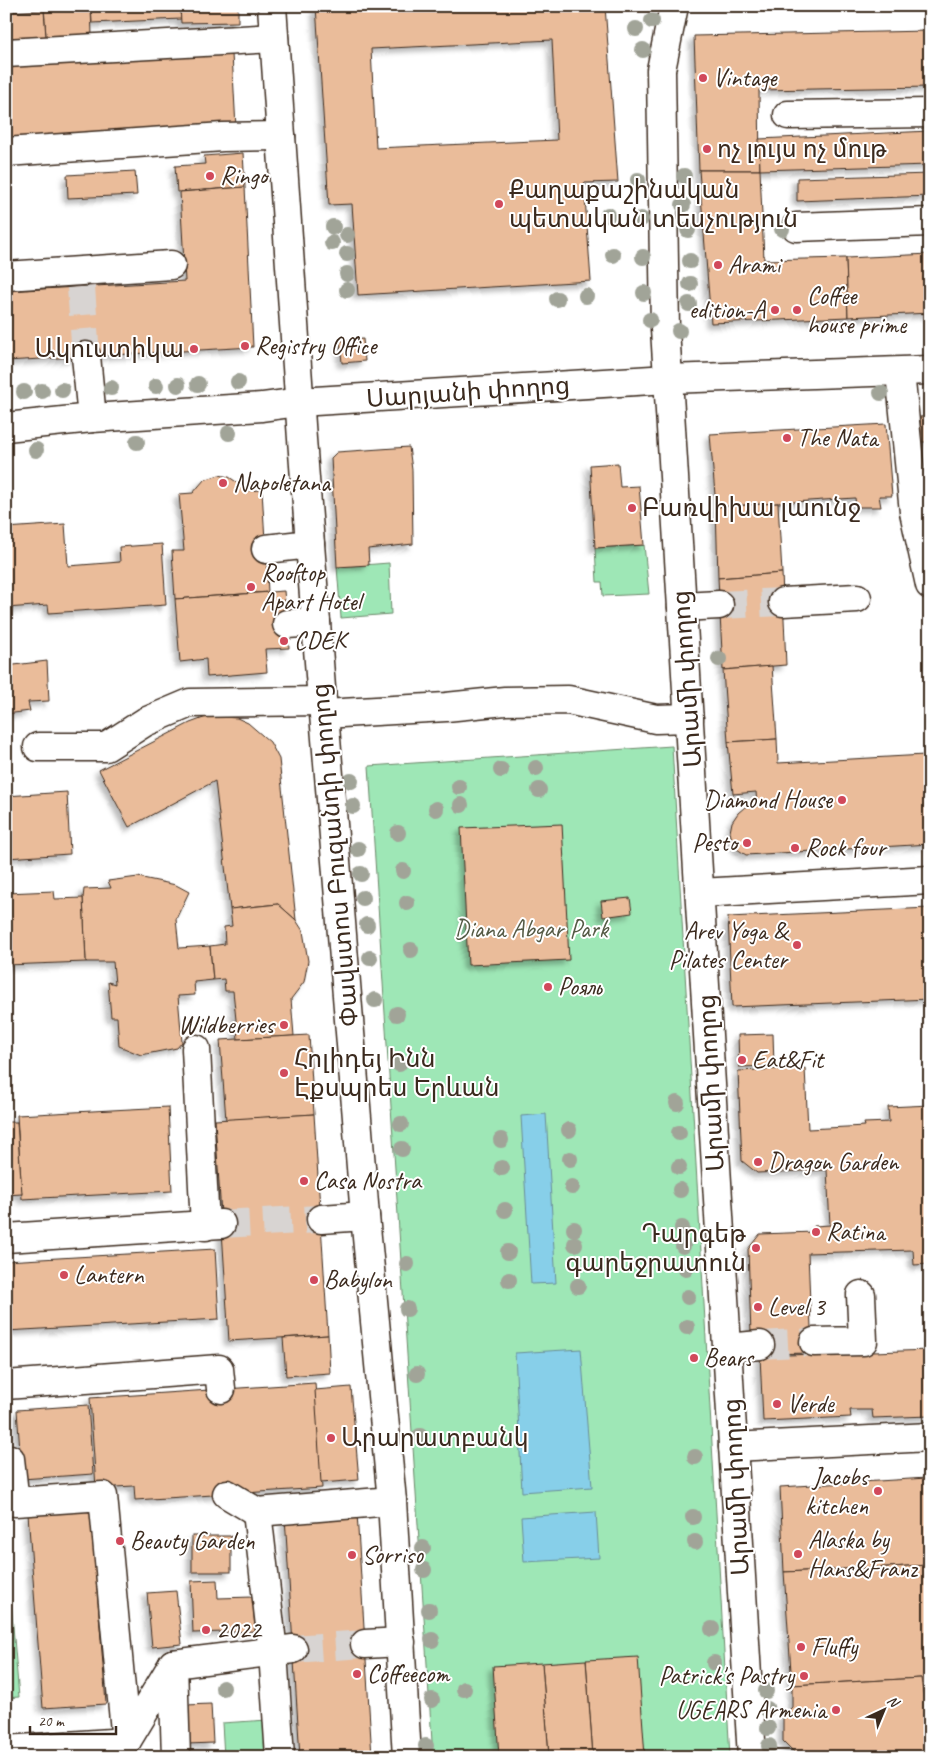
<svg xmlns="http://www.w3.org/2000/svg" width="936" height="1763" viewBox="0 0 936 1763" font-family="Caveat,'Noto Sans Armenian',sans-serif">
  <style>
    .green { fill: #9ee7b6; stroke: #6c886a }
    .water { fill: #87cfe9; stroke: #698d98 }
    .building { fill: #eabc9a; stroke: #3b2a1e; fill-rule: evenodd; filter: url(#shadow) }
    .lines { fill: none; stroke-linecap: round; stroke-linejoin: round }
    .minor-tunnel { stroke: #d8d4d2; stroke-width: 28; stroke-dasharray: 28 14; stroke-linecap: butt }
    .minor-casing { stroke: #3b2a1e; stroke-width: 31 }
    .major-casing { stroke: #3b2a1e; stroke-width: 31 }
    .minor { stroke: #fff; stroke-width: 28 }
    .major { stroke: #fff; stroke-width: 28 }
    .tree { fill: #a1a498 }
    .poi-dot { fill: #d1495b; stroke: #fff; stroke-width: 2 }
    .labels { text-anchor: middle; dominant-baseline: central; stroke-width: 4; stroke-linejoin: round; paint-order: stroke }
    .poi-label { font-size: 25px; fill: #3b2a1e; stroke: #fff; text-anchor: start }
    .street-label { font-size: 25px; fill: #3b2a1e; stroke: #fff }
    .park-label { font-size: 25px; fill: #545944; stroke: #fff }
  </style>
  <defs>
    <filter id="shadow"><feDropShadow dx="-4.5" dy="4.5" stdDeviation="2.5" flood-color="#0004"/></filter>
  </defs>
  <rect width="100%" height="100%" fill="#fff"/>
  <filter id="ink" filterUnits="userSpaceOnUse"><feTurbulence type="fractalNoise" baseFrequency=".02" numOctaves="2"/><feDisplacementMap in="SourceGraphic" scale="10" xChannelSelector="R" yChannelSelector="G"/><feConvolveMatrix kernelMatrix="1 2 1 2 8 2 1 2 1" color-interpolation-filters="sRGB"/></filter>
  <g filter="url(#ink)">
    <g class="green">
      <polygon points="644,545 649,594 603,596 602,582 597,582 595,548"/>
      <polygon points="389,563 391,614 341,618 337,567"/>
      <polygon points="672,746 730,1757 433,1757 369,766"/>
      <polygon points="6,1544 19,1697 6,1698"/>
      <polygon points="268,1720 270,1757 224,1757 222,1723"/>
    </g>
    <g class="water">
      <polygon points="546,1114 556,1283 531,1284 521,1116"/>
      <polygon points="581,1349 592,1487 522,1492 515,1353"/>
      <polygon points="596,1512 599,1558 524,1562 521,1517"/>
    </g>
    <g class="building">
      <polygon points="44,6 91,6 92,35 46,37"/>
      <polygon points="91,6 180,6 181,19 92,23"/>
      <polygon points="180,6 238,6 238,22 181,23"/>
      <path d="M316,6H605L618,182L584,183L591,281L358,295L352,204L329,205ZM552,40L557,140L376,148L371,49Z"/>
      <polygon points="44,10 46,37 6,40 6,12"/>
      <polygon points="927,31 930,31 930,87 759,90 760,170 699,170 694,36"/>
      <polygon points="232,54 236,128 6,141 6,66"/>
      <polygon points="930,131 930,165 760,170 759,139"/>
      <polygon points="243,153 245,187 177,192 175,166 205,164 204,156"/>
      <polygon points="699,170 760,170 764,260 846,258 848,317 711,323"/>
      <polygon points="135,171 137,195 68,198 67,175"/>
      <polygon points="930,174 930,196 797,201 797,178"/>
      <polygon points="245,187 253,347 6,361 6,291 185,281 180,192"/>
      <polygon points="930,254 930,313 848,317 846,258"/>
      <polygon points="363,339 365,361 342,363 340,341"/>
      <polygon points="930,416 930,442 922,442 920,417"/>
      <polygon points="886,424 892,496 879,496 881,507 856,507 855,498 716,507 710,434"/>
      <polygon points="409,447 412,470 413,544 368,549 369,565 337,567 331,458 337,452"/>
      <polygon points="618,463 620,487 639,486 644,545 595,548 590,465"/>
      <polygon points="219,475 229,477 238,483 244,491 262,490 268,592 175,599 172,551 184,551 179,494 193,493 204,480"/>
      <polygon points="778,503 782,573 718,578 716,507"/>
      <polygon points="65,524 68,566 120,562 119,547 162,544 166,605 49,613 48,605 6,608 6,528"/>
      <polygon points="782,573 786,665 723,670 718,578"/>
      <polygon points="284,591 289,648 265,649 267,672 207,677 206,659 180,662 175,599"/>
      <polygon points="47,661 49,701 28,702 30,711 6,714 6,666"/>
      <polygon points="772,666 777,739 728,742 723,670"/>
      <polygon points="209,716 237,718 248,723 270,742 279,759 296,920 278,904 230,909 215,781 129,827 99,770 190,723"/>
      <polygon points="777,739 778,763 925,755 930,844 746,855 737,849 732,840 730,832 732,822 738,813 745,807 757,806 756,792 733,794 728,742"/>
      <polygon points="925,755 930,755 930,831"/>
      <polygon points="67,792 70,854 6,858 6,796"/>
      <polygon points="562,824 569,960 468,965 461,828"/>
      <polygon points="138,877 176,885 189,892 176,919 179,948 210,946 213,980 194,982 195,995 178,996 182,1042 177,1048 141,1055 119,1046 117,1017 111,1017 108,982 115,984 113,962 86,962 83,898 84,889 111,888 108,881"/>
      <polygon points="54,891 55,899 83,898 86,962 6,965 6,893"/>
      <polygon points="630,898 632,913 603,917 601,901"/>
      <polygon points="278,904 296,920 303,931 308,961 304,982 291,999 294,1036 238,1039 233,991 225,991 224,979 213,980 210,946 225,944 224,927 232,926 230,909"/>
      <polygon points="930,908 930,999 732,1007 728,917"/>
      <polygon points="773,1034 774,1066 739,1067 738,1035"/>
      <polygon points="309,1035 314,1114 226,1120 220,1040"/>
      <polygon points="805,1068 808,1129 865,1126 864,1123 889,1122 888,1107 930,1105 930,1264 914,1265 913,1250 808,1253 812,1353 761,1354 751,1334 748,1249 760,1234 814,1232 814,1226 830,1225 827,1170 757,1173 742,1161 738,1071"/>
      <polygon points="168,1107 172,1191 22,1199 17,1115"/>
      <polygon points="314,1114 328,1335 229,1341 215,1120"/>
      <polygon points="6,1122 17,1122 22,1194 6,1195"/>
      <polygon points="215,1249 219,1319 6,1331 6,1261"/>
      <polygon points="328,1335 330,1373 286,1376 283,1338"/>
      <polygon points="930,1350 930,1416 873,1418 872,1410 850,1410 851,1417 763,1421 760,1356"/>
      <polygon points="315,1383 322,1488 135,1500 134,1486 96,1488 90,1398"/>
      <polygon points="351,1387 359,1480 321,1483 315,1390"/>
      <polygon points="88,1405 93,1474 22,1479 17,1410"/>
      <polygon points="927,1478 930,1478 930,1565 784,1572 780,1487"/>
      <polygon points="91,1510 106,1704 43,1708 28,1514"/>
      <polygon points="357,1513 372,1757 300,1757 285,1517"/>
      <rect x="192" y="1536" width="39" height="36"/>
      <polygon points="930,1565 930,1705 924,1698 921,1678 792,1685 784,1572"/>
      <polygon points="217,1580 218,1598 253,1597 255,1631 193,1633 191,1581"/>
      <polygon points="176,1591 182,1644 152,1647 147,1593"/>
      <polygon points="638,1657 645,1757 593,1757 586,1660"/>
      <polygon points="586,1660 593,1757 549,1757 542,1663"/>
      <polygon points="542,1663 549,1757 499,1757 493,1666"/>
      <polygon points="921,1678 924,1698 930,1705 930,1742 927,1746 926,1757 794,1757 794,1752 783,1741 783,1716 792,1707 792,1685"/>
      <polygon points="211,1704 213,1743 188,1744 186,1705"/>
    </g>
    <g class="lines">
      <g class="minor-tunnel">
        <polyline points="81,287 86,356"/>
        <polyline points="719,605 783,602"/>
        <polyline points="221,1224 321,1219"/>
        <polyline points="760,1345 814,1342"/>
        <polyline points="293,1649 365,1644"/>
      </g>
      <defs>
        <g id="minor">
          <polyline points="272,6 302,439 322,701 324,714 365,1216 392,1501 407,1757"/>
          <polyline points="674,6 661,70 665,329 752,1757"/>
          <polyline points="6,53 274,38"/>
          <polyline points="788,115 930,113"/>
          <polyline points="6,152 223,137 281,136"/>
          <polyline points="796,227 930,222"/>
          <polyline points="6,276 171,265"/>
          <polyline points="86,356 92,418"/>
          <polyline points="900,372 914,512 930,585"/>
          <polyline points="266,549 310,544"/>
          <polyline points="783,602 857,598"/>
          <polyline points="682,607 719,605"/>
          <polyline points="287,624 316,622"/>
          <polyline points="324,714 446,707 505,701 568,700 656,719 689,718"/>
          <polyline points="38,747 106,747 145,722 190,703 322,701"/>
          <polyline points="700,893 930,880"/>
          <polyline points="196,1049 205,1226"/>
          <polyline points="321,1219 365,1216"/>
          <polyline points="6,1238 221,1224"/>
          <polyline points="814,1342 863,1341 861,1295"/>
          <polyline points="727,1348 760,1345"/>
          <polyline points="6,1385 219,1369 221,1389"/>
          <polyline points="733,1447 930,1437"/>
          <polyline points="6,1460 10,1459 15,1502 103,1496 126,1742"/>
          <polyline points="227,1494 257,1512 392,1501"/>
          <polyline points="257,1512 273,1652 280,1757"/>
          <polyline points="365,1644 401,1642"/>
          <polyline points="173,1664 293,1649"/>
          <polyline points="173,1664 176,1757"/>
          <polyline points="126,1742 173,1664"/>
          <polyline points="6,1750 126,1742"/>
        </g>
        <polyline id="major" points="6,427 92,418 262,407 299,402 668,379 930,370"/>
      </defs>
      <use href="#minor" class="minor-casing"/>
      <use href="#major" class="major-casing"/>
      <use href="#minor" class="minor"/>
      <use href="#major" class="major"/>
    </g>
    <g class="tree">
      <circle cx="652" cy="21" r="8"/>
      <circle cx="636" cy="29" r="8"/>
      <circle cx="643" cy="50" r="8"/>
      <circle cx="684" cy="176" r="8"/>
      <circle cx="638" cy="180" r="8"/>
      <circle cx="683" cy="205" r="8"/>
      <circle cx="608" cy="215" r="8"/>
      <circle cx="641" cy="219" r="8"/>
      <circle cx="333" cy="227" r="8"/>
      <circle cx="782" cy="229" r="8"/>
      <circle cx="688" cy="230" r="8"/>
      <circle cx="347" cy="235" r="8"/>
      <circle cx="332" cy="243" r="8"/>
      <circle cx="347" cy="254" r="8"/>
      <circle cx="613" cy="255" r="8"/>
      <circle cx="643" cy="257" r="8"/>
      <circle cx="690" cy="261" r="8"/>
      <circle cx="347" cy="274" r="8"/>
      <circle cx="690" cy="284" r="8"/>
      <circle cx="347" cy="290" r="8"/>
      <circle cx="644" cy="293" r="8"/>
      <circle cx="586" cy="296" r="8"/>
      <circle cx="557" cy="299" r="8"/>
      <circle cx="689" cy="304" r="8"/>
      <circle cx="650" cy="320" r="8"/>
      <circle cx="679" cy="331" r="8"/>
      <circle cx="238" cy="382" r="8"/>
      <circle cx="198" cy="384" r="8"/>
      <circle cx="178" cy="385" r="8"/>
      <circle cx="156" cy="386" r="8"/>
      <circle cx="111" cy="388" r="8"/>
      <circle cx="62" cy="390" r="8"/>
      <circle cx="42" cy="391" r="8"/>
      <circle cx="24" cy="392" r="8"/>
      <circle cx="881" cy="393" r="8"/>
      <circle cx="229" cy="433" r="8"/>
      <circle cx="137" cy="442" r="8"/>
      <circle cx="36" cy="450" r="8"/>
      <circle cx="719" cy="659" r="8"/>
      <circle cx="536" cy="768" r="8"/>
      <circle cx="501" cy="770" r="8"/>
      <circle cx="351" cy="781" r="8"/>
      <circle cx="459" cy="787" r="8"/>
      <circle cx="539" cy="790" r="8"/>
      <circle cx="461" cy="805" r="8"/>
      <circle cx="353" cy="806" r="8"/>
      <circle cx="436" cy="809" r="8"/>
      <circle cx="398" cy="833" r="8"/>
      <circle cx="358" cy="849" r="8"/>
      <circle cx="403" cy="871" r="8"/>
      <circle cx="361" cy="874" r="8"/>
      <circle cx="363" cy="898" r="8"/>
      <circle cx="407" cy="903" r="8"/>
      <circle cx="367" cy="925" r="8"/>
      <circle cx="411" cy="950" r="8"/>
      <circle cx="370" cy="958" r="8"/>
      <circle cx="375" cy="1000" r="8"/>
      <circle cx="397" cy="1014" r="8"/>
      <circle cx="399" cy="1064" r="8"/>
      <circle cx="677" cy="1103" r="8"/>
      <circle cx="401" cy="1124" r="8"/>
      <circle cx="569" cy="1130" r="8"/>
      <circle cx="679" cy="1133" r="8"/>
      <circle cx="501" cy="1140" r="8"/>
      <circle cx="402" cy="1149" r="8"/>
      <circle cx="570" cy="1159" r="8"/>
      <circle cx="679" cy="1167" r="8"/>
      <circle cx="502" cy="1168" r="8"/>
      <circle cx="572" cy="1187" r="8"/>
      <circle cx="680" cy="1190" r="8"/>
      <circle cx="505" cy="1210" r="8"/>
      <circle cx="682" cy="1228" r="8"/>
      <circle cx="574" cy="1229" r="8"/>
      <circle cx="575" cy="1244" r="8"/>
      <circle cx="683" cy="1246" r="8"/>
      <circle cx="508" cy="1252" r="8"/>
      <circle cx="407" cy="1264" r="8"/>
      <circle cx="686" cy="1269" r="8"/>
      <circle cx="509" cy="1280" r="8"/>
      <circle cx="578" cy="1286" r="8"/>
      <circle cx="688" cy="1297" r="8"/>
      <circle cx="407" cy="1309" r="8"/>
      <circle cx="687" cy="1327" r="8"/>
      <circle cx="417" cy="1374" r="8"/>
      <circle cx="420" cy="1436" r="8"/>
      <circle cx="695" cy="1457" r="8"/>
      <circle cx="693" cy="1517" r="8"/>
      <circle cx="695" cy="1542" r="8"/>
      <circle cx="423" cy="1548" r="8"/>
      <circle cx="424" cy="1570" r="8"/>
      <circle cx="429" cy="1610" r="8"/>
      <circle cx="712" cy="1629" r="8"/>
      <circle cx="432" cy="1640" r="8"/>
      <circle cx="714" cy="1663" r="8"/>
      <circle cx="223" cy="1688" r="8"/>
      <circle cx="464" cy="1689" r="8"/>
      <circle cx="766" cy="1691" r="8"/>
      <circle cx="432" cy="1700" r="8"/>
      <circle cx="767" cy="1709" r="8"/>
      <circle cx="768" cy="1728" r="8"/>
      <circle cx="426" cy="1746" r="8"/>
      <circle cx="769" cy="1746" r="8"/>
    </g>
  </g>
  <g class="poi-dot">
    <circle cx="703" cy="78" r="5"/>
    <circle cx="707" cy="149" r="5"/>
    <circle cx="210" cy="176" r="5"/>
    <circle cx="499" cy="204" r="5"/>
    <circle cx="718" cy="265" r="5"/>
    <circle cx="775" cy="310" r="5"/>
    <circle cx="797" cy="310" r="5"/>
    <circle cx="245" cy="346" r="5"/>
    <circle cx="194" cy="349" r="5"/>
    <circle cx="787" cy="438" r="5"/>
    <circle cx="223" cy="483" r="5"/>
    <circle cx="632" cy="508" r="5"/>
    <circle cx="251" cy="587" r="5"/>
    <circle cx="284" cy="641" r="5"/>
    <circle cx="842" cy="800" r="5"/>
    <circle cx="747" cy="843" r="5"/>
    <circle cx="795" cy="848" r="5"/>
    <circle cx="797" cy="945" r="5"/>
    <circle cx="548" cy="987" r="5"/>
    <circle cx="284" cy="1025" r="5"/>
    <circle cx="742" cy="1060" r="5"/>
    <circle cx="284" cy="1073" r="5"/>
    <circle cx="758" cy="1162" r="5"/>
    <circle cx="304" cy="1181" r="5"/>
    <circle cx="816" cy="1232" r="5"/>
    <circle cx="756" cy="1248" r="5"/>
    <circle cx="64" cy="1275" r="5"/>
    <circle cx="314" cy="1280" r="5"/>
    <circle cx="758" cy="1307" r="5"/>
    <circle cx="694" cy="1358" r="5"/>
    <circle cx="777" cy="1404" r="5"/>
    <circle cx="331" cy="1438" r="5"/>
    <circle cx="878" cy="1491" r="5"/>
    <circle cx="120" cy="1541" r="5"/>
    <circle cx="798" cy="1554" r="5"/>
    <circle cx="352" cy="1555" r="5"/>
    <circle cx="206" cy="1630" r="5"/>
    <circle cx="801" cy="1647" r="5"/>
    <circle cx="357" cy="1674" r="5"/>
    <circle cx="804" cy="1676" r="5"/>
    <circle cx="836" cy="1710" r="5"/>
  </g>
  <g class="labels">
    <g class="poi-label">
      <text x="713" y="78">Vintage</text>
      <text x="717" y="149">ոչ լույս ոչ մութ</text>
      <text x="220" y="176">Ringo</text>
      <text x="509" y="190">Քաղաքաշինական<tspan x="509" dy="29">պետական տեսչություն</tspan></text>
      <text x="728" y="265">Arami</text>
      <text x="807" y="296">Coffee<tspan x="807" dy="29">house prime</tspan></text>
      <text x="765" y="310" text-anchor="end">edition-A</text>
      <text x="255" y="346">Registry Office</text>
      <text x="184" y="349" text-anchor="end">Ակուստիկա</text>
      <text x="797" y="438">The Nata</text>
      <text x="233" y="483">Napoletana</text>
      <text x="642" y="508">Բառվիխա լաունջ</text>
      <text x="261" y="573">Rooftop<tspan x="261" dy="29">Apart Hotel</tspan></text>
      <text x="294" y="641">CDEK</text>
      <text x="832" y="800" text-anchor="end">Diamond House</text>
      <text x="737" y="843" text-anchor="end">Pesto</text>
      <text x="805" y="848">Rock four</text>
      <text x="787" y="931" text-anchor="end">Arev Yoga &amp;<tspan x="787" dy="29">Pilates Center</tspan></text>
      <text x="558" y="987">Рояль</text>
      <text x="274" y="1025" text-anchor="end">Wildberries</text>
      <text x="294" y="1059">Հոլիդեյ Ինն<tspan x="294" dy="29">Էքսպրես Երևան</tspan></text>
      <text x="752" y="1060">Eat&amp;Fit</text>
      <text x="768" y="1162">Dragon Garden</text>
      <text x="314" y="1181">Casa Nostra</text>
      <text x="826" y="1232">Ratina</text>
      <text x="746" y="1234" text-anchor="end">Դարգեթ<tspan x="746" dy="29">գարեջրատուն</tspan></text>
      <text x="74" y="1275">Lantern</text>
      <text x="324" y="1280">Babylon</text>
      <text x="768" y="1307">Level 3</text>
      <text x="704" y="1358">Bears</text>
      <text x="787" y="1404">Verde</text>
      <text x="341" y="1438">Արարատբանկ</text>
      <text x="868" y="1477" text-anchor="end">Jacobs<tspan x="868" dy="29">kitchen</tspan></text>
      <text x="808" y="1540">Alaska by<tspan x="808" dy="29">Hans&amp;Franz</tspan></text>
      <text x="130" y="1541">Beauty Garden</text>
      <text x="362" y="1555">Sorriso</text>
      <text x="216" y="1630">2022</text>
      <text x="811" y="1647">Fluffy</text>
      <text x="367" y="1674">Coffeecom</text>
      <text x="794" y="1676" text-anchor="end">Patrick's Pastry</text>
      <text x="826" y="1710" text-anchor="end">UGEARS Armenia</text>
    </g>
    <g class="street-label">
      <text transform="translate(468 392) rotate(-4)">Սարյանի փողոց</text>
      <text transform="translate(687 679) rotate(-94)">Արամի փողոց</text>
      <text transform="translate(335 855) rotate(-95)">Փավստոս Բուզանդի փողոց</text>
      <text transform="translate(711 1083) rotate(-93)">Արամի փողոց</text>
      <text transform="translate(736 1487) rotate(-93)">Արամի փողոց</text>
    </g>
    <g class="park-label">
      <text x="531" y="929">Diana Abgar Park</text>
    </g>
  </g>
  <rect width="936" height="1763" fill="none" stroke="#fff" stroke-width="25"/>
  <rect x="12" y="12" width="911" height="1738" fill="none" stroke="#3b2a1e" stroke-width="2" filter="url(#ink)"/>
  <g transform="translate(884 1710) rotate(44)" stroke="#ffffff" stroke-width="4" paint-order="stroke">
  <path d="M0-4L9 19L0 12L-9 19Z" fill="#3b2a1e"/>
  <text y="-8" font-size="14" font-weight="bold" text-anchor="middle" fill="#3b2a1e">N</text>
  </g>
  <path d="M30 1726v8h86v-8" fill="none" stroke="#3b2a1e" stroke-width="2.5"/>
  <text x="38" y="1726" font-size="15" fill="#3b2a1e" stroke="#ffffff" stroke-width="4" paint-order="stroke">20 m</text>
</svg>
